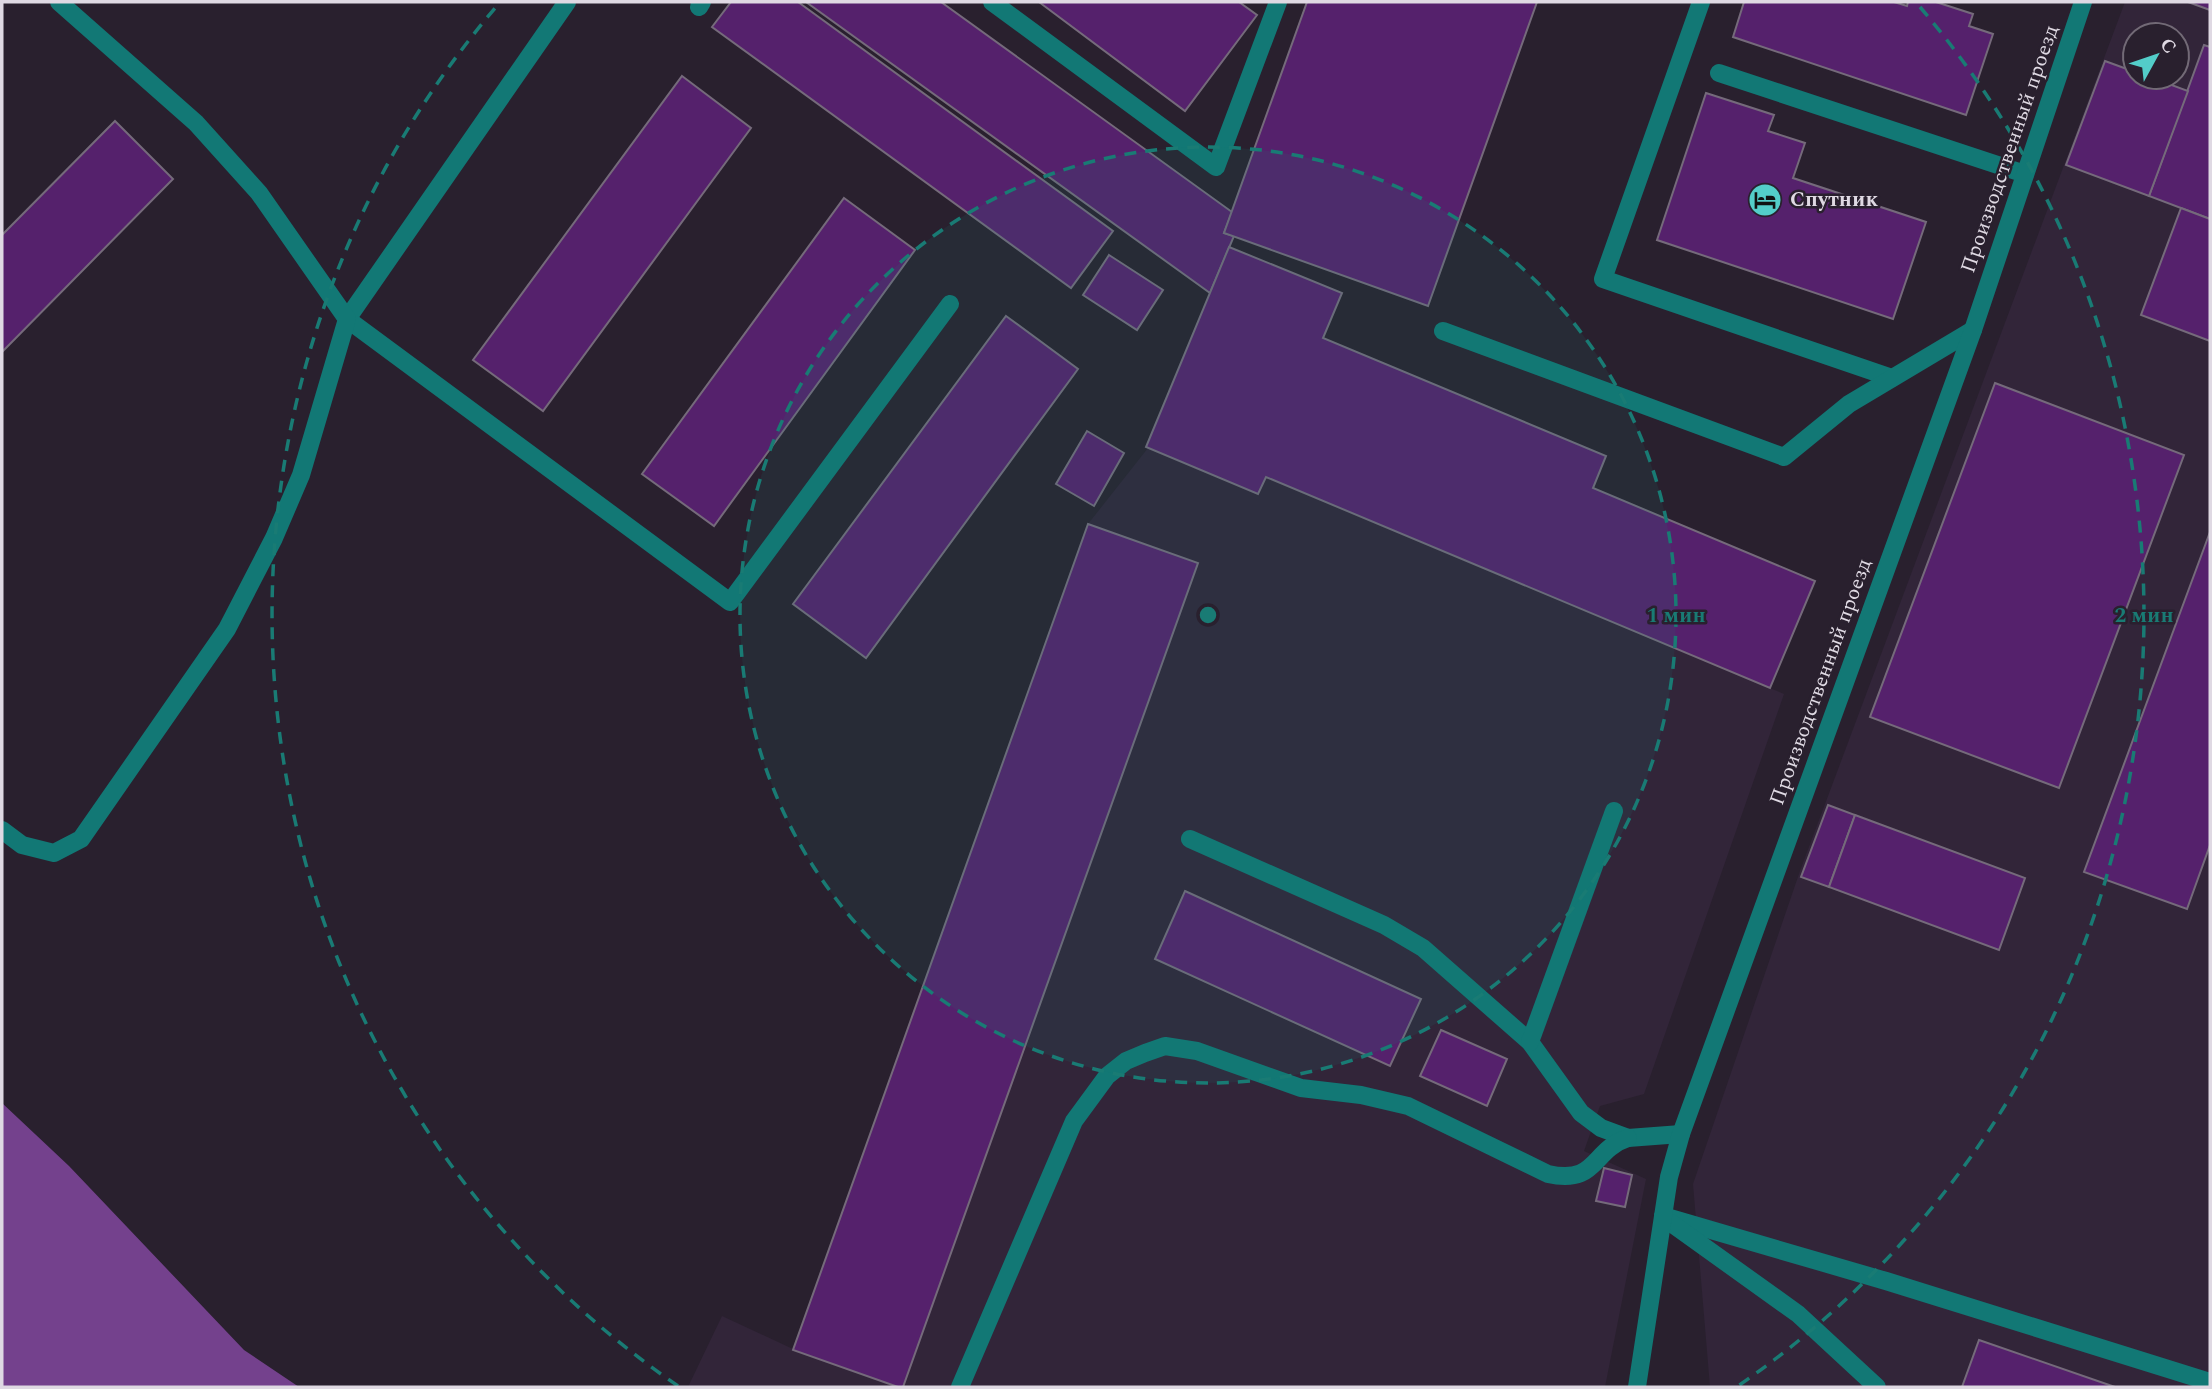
<svg xmlns="http://www.w3.org/2000/svg" width="2212" height="1389" viewBox="0 0 2212 1389" font-family="Spectral,serif">
  <style>
    .built { fill: #322539; fill-rule: evenodd }
    .water { fill: #74418d }
    .building { fill: #55216c; stroke: #756a7b; stroke-width: 2 }
    .lines { fill: none; stroke-linecap: round; stroke-linejoin: round }
    .minor { stroke: #127875; stroke-width: 18 }
    .ring { fill: none; stroke: #197b74; stroke-width: 3.5; stroke-dasharray: 12 9 }
    .labels { text-anchor: middle; dominant-baseline: central; stroke-width: 5; stroke-linejoin: round; paint-order: stroke }
    .street-label { font-size: 21px; fill: #dfd9e3; stroke: #29202e }
    .poi-label { font-size: 21px; font-weight: bold; fill: #dfd9e3; stroke: #29202e; text-anchor: start }
    .centre { fill: #197b74; stroke: #29202e; stroke-width: 3.5 }
    .ring-label { font-size: 21px; text-anchor: middle; font-weight: bold; fill: #197b74; stroke: #29202e; stroke-width: 5; stroke-linejoin: round; paint-order: stroke }
  </style>
  <rect width="100%" height="100%" fill="#29202e"/>
  <g class="built">
    <path d="M2125,2H2188L2210,10V1387H1710L1693,1184L1800,871ZM2135,35H2177V77H2135Z"/>
    <polygon points="1148,448 1258,494 1266,477 1784,694 1644,1094 1600,1106 1584,1151 1646,1179 1605,1387 688,1387 722,1316 793,1349 1088,524"/>
  </g>
  <polygon class="water" points="2,1103 69,1166 244,1350 299,1387 2,1387"/>
  <g class="building">
    <polygon points="731,2 798,2 1113,231 1071,288 712,27"/>
    <polygon points="806,2 941,2 1232,212 1224,233 1234,236 1210,293"/>
    <polygon points="1039,2 1239,2 1257,15 1185,111"/>
    <polygon points="1307,2 1537,2 1428,306 1224,233"/>
    <polygon points="1744,2 1894,2 1907,6 1908,2 1936,2 1973,14 1969,26 1993,34 1966,115 1733,37"/>
    <polygon points="2188,2 2210,2 2210,10"/>
    <polygon points="2204,45 2210,47 2210,219 2149,196"/>
    <polygon points="2105,61 2135,72 2135,77 2150,77 2188,91 2149,196 2066,165"/>
    <polygon points="682,76 751,128 543,411 473,360"/>
    <polygon points="1706,93 1774,115 1768,131 1805,143 1793,178 1926,222 1893,319 1657,240"/>
    <polygon points="115,121 173,179 2,352 2,235"/>
    <polygon points="844,198 915,250 714,526 642,474"/>
    <polygon points="2181,208 2210,219 2210,341 2141,315"/>
    <polygon points="1229,247 1342,293 1323,338 1606,456 1593,488 1815,581 1770,688 1266,477 1258,494 1146,447"/>
    <polygon points="1109,255 1163,290 1137,330 1083,295"/>
    <polygon points="1006,316 1078,369 866,658 793,604"/>
    <polygon points="1995,383 2184,455 2059,788 1870,717"/>
    <polygon points="1087,431 1124,453 1094,506 1056,484"/>
    <polygon points="1088,524 1198,563 903,1387 898,1387 793,1350"/>
    <polygon points="2210,532 2210,845 2187,909 2084,872"/>
    <polygon points="1828,805 1855,815 1829,887 1801,877"/>
    <polygon points="1855,815 2025,878 1999,950 1829,887"/>
    <polygon points="1185,891 1421,999 1390,1066 1155,959"/>
    <polygon points="1441,1030 1507,1059 1487,1106 1420,1076"/>
    <polygon points="1604,1168 1632,1175 1625,1207 1596,1201"/>
    <polygon points="1979,1340 2115,1387 1962,1387"/>
  </g>
  <g class="lines">
    <g class="minor">
      <polyline points="567,2 347,319 730,602 950,304"/>
      <polyline points="992,2 1216,167 1278,2"/>
      <polyline points="1701,2 1603,279 1892,378"/>
      <polyline points="699,7 702,2"/>
      <polyline points="1719,73 2025,174"/>
      <polyline points="1443,331 1784,457 1849,404 1973,330"/>
      <polyline points="2,830 22,845 54,853 81,839 227,629 274,538 301,475 347,319 259,193 196,123 59,2"/>
      <polyline points="1190,839 1384,925 1423,948 1530,1042 1581,1113 1601,1128 1628,1138 1681,1134"/>
      <polyline points="1530,1042 1614,811"/>
      <polyline points="1663,1216 1886,1281 2210,1382"/>
      <polyline points="1671,1223 1798,1314 1877,1387"/>
      <path d="M960,1387L1074,1121L1107,1076L1126,1061L1145,1053L1165,1046L1197,1051L1301,1088L1361,1095L1408,1106L1548,1174C1598,1185 1591,1150 1628,1138"/>
      <polyline points="1637,1387 1669,1177 1681,1134 1973,330 2083,2"/>
    </g>
  </g>
  <circle cx="1208" cy="615" r="468" fill="#197b74" fill-opacity=".12"/>
  <g class="ring">
    <circle cx="1208" cy="615" r="468"/>
    <path d="M678 1386A936 936 0 0 1 496 7M1920 7A936 936 0 0 1 1738 1386"/>
  </g>
  <defs>
    <symbol id="hotel-disc" viewBox="-11 -11 22 22"><circle r="9.5" fill="#53cdc9" stroke="#29202e"/><path d="M-6-4.5h1.5V1H6V5H4.5V3h-9V5H-6ZM-4 0a1.8 1.8 0 1 1 3.6 0ZM.5 0V-2.5h3Q6-2.5 6 0Z" fill="#111"/></symbol>
  </defs>
  <g fill-rule="evenodd">
    <use href="#hotel-disc" x="1746" y="181" width="38" height="38"/>
  </g>
  <g class="labels">
    <g class="street-label">
      <text transform="translate(2010 149) rotate(-71)">Производственный проезд</text>
      <text transform="translate(1821 682) rotate(-70)">Производственный проезд</text>
    </g>
    <g class="poi-label">
      <text x="1790" y="200">Спутник</text>
    </g>
  </g>
  <circle cx="1208" cy="615" r="10" class="centre"/>
  <g class="ring-label">
    <text x="1676" y="622">1 мин</text>
    <text x="2144" y="622">2 мин</text>
  </g>
  <rect width="2212" height="1389" fill="none" stroke="#dfd9e3" stroke-width="7"/>
  <g transform="translate(2156 56) rotate(50)"><circle r="33" fill="#29202e" stroke="#726a76" stroke-width="2"/>
  <path d="M0-5L12 26L0 18L-12 26Z" fill="#53cdc9"/>
  <text y="-10" font-size="19" font-weight="bold" text-anchor="middle" fill="#dfd9e3">С</text>
  </g>
</svg>
